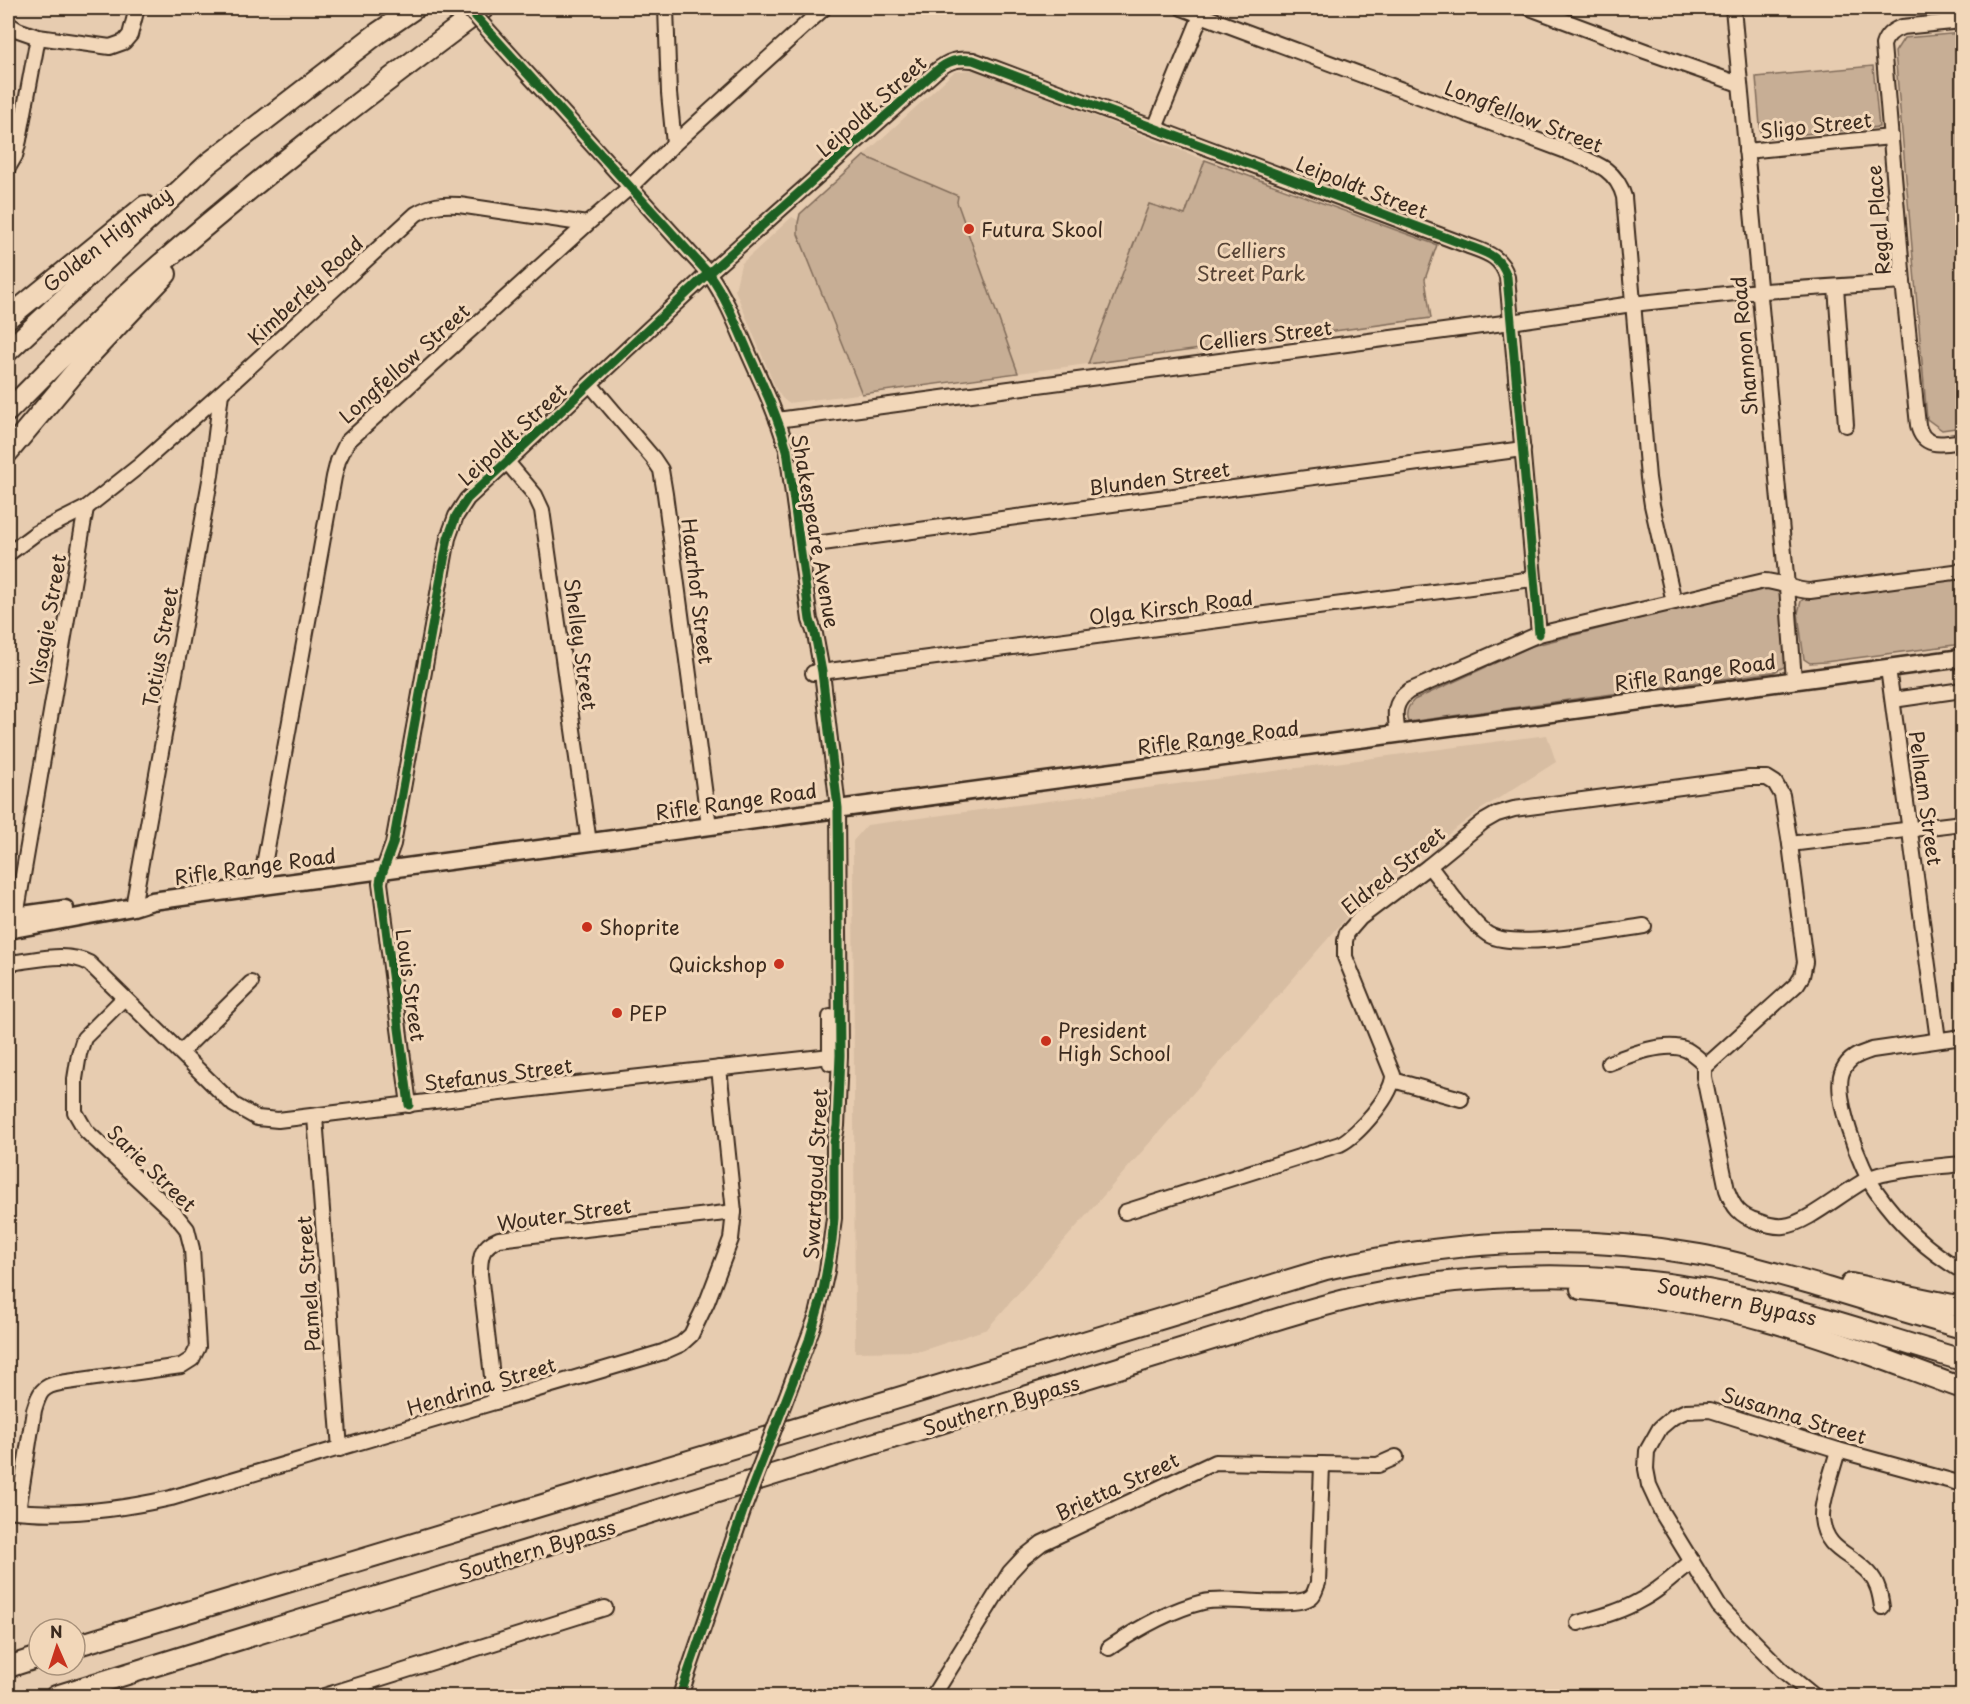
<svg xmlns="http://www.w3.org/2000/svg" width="1970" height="1704" viewBox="0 0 1970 1704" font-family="'Playpen Sans',sans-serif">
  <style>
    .built { fill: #d7bda2 }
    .green { fill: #c7ae95; stroke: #816c5a; stroke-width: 1.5 }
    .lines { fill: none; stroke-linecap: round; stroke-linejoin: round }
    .minor-casing { stroke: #3b2a1e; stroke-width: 18 }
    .major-casing { stroke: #3b2a1e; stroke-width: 21 }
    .highway-casing { stroke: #3b2a1e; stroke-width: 24 }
    .minor { stroke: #f2d7b9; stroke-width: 14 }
    .major { stroke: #f2d7b9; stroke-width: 16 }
    .highway { stroke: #f2d7b9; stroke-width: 20 }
    .minor-bridge-casing { stroke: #3b2a1e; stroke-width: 18; stroke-linecap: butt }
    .minor-bridge { stroke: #f2d7b9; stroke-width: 14 }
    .cycleway-casing { stroke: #f2d7b9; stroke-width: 13 }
    .cycleway { stroke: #1b5e20; stroke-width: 9 }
    .poi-dot { fill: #c8321e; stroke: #f2d7b9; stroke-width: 2 }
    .labels { text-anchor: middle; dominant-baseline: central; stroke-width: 6; stroke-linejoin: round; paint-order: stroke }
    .street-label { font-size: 20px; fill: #3b2a1e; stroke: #f2d7b9 }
    .poi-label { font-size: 20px; fill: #3b2a1e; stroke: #f2d7b9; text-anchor: start }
    .park-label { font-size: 20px; fill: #574436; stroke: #f2d7b9 }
  </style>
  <rect width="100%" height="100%" fill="#e7ccb0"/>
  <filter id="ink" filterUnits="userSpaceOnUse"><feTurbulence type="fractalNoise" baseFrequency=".0167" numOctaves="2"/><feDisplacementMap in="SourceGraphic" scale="12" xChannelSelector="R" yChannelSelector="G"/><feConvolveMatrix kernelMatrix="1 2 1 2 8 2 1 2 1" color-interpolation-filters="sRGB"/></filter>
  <g filter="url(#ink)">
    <g class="built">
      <polygon points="975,69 1205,160 1185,215 1149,204 1088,364 788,403 782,398 776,389 735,290 741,264 792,217 798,220 800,214 954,72"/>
      <polygon points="1547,735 1556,762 1480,810 1359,903 987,1329 921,1351 855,1352 853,841 867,825"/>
    </g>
    <g class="green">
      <polygon points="1962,33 1962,427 1942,430 1927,419 1895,52 1904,38"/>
      <polygon points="1873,66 1879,127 1761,138 1756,77"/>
      <polygon points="864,156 958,196 957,202 1018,373 862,394 798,234 798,223 800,214"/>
      <polygon points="1205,160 1437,245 1425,279 1431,318 1088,364 1149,204 1185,215"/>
      <polygon points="1962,576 1962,644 1825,662 1810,663 1804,659 1798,613 1801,601 1805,598"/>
      <path d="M1772,588L1778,590L1782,599L1787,660L1784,667L1774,672L1408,722C1405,714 1408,706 1414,700L1532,646L1754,589Z"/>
    </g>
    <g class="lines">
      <defs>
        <g id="minor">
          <polyline points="666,8 669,93 674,144"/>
          <path d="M1182,8L1566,151C1592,162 1616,167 1624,197L1648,478L1652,505L1674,602"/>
          <polyline points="1530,8 1645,51 1739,84"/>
          <polyline points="1733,8 1787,586 1794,680"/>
          <path d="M1962,21L1902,27C1893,30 1886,35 1883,45L1903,282L1918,425C1923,449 1943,444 1962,441"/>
          <polyline points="8,24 18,30 38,37 110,47 124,42 130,35 137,8"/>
          <path d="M505,49L709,274C726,298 737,326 749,354C763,385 778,417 787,450L810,620L815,634L822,672L838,808L840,1055L837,1126L834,1143V1218L827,1271L817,1315L789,1390"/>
          <polyline points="1155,128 1204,8"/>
          <polyline points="1746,151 1891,137"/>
          <polyline points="8,168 15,156 19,140 38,37"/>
          <polyline points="1836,287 1846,425"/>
          <polyline points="591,385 653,458 661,470 665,494 709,826"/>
          <polyline points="777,420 1511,322 1632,304 1735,293 1903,282"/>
          <polyline points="507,462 535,495 542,510 589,843"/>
          <polyline points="800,546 1523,449"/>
          <path d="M8,554L36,533L86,508L139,466L221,393L416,214C431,205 442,204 459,205L587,224"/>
          <polyline points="1888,668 1938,1040"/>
          <polyline points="813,673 1533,579"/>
          <polyline points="1893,700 1962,690"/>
          <path d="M1398,734C1395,716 1392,703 1409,691L1539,634L1764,581C1780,581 1794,591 1810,591L1962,571"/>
          <polyline points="1790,844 1962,823"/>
          <path d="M1429,866C1442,882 1474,927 1489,935C1517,950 1610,931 1644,926"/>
          <polyline points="260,887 334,477 338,461 347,442 587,224 630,187 674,144 824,8"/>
          <polyline points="133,907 211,475 221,393"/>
          <polyline points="16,916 86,508"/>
          <path d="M17,962C41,959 67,952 89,963L234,1105L257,1118L278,1120L558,1086L840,1055"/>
          <path d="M1962,1037L1872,1050C1860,1054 1849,1057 1843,1070C1831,1093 1861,1170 1876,1191C1899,1224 1928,1251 1962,1271"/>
          <polyline points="181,1052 251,983"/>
          <polyline points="830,1063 830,1017"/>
          <path d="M1609,1063C1629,1055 1667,1040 1687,1050C1694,1054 1700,1060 1706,1065"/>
          <polyline points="1393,1080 1461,1099"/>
          <path d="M409,1105L380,883L381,877L393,844L448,538L456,516L467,499L702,279L936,71C948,61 957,58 973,60L1466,245C1484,252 1501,255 1507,277L1539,634"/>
          <polyline points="315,1117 340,1449"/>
          <path d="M1125,1212L1340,1144C1357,1136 1394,1094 1393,1075L1345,957V941L1347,933L1360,918L1429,866L1483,822L1497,814L1514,809L1749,778H1767L1775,783L1782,795L1790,844L1805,962L1802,976L1797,984L1704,1068V1077L1727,1190C1733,1207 1740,1216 1757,1221C1765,1224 1775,1227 1784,1226C1807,1224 1845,1190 1868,1179C1889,1169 1937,1167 1962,1164"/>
          <path d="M495,1402L480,1274C480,1257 481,1246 499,1239L734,1212"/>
          <path d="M1838,1450C1834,1467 1821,1501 1822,1518C1825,1551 1851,1553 1869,1573C1878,1583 1880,1594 1882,1607"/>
          <path d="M8,1510C62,1517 118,1510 171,1498L663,1352L681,1344L691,1335L707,1302L731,1239L734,1212L719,1068"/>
          <path d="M18,1511L34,1410C39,1393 42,1386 60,1383L181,1366L192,1359L198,1347L192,1249L187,1229L174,1213L86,1131L75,1112V1079L79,1054L84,1038L124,998"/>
          <path d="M1578,1623C1599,1617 1620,1612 1639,1601C1659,1591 1675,1575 1692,1561"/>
          <path d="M1109,1648C1137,1629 1170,1610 1203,1602C1227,1596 1299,1610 1312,1596C1315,1593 1316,1587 1318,1583L1322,1464"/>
          <polyline points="324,1696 605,1608"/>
          <polyline points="680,1696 744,1508"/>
          <polyline points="933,1696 1010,1572 1023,1558 1042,1543 1215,1462 1378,1465 1396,1457"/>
          <polyline points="1814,1696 1781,1669 1719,1606 1662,1513 1649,1485 1646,1469 1647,1451 1660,1428 1673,1417 1686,1411 1710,1410 1838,1450 1962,1484"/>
        </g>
        <g id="major">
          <polyline points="8,917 65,909"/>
          <polyline points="8,930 133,907 152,901 1962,658"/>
        </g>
        <g id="highway">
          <polyline points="8,318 145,206"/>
          <polyline points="8,351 209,163 378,33 415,8"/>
          <path d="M8,411C53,366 97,320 145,278C253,182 369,94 484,8"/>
          <polyline points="8,452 85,360 166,274"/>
          <polyline points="1851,1284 1962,1307"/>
          <path d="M1581,1289C1644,1295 1707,1303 1769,1321C1834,1339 1898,1365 1962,1388"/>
          <path d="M75,1646L1326,1269C1449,1241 1575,1232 1700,1255C1743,1263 1785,1276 1827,1288C1872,1302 1917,1315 1962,1328"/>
          <polyline points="8,1667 39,1657"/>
          <path d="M56,1696L1284,1317C1318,1307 1351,1297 1386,1291C1492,1272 1601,1271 1708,1290C1792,1305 1880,1336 1962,1360"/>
        </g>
      </defs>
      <use href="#minor" class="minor-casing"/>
      <use href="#major" class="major-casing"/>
      <use href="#highway" class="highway-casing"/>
      <use href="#minor" class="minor"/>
      <use href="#major" class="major"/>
      <use href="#highway" class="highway"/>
      <defs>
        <g id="minor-bridge">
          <polyline points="468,8 505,49"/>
          <polyline points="744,1508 789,1390"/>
        </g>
      </defs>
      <use href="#minor-bridge" class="minor-bridge-casing"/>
      <use href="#minor-bridge" class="minor-bridge"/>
      <defs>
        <g id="cycleway">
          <path d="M468,8L709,274C726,298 737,326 749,354C763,385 778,417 787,450L810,620L815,634L822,672L838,808L840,1055L837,1126L834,1143V1218L832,1241L822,1296L809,1340L744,1508L680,1696"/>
          <path d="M409,1105L380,883L381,877L393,844L448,538L456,516L467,499L702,279L936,71C948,61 957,58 973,60L1466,245C1484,252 1501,255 1507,277L1539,634"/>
        </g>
      </defs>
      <use href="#cycleway" class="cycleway-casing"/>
      <use href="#cycleway" class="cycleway"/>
    </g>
  </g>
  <g class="poi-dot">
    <circle cx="969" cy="229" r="6"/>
    <circle cx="587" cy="927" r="6"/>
    <circle cx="779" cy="964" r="6"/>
    <circle cx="617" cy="1013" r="6"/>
    <circle cx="1046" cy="1041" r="6"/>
  </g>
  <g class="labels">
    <g class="street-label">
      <text transform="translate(871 106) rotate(-42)">Leipoldt Street</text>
      <text transform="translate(1524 116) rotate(21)">Longfellow Street</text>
      <text transform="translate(1816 125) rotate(-6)">Sligo Street</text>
      <text transform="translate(1362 187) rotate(21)">Leipoldt Street</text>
      <text transform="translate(1878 220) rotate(-95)">Regal Place</text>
      <text transform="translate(107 239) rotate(-38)">Golden Highway</text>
      <text transform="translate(305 290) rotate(-43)">Kimberley Road</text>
      <text transform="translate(1265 335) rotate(-7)">Celliers Street</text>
      <text transform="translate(1744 346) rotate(-95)">Shannon Road</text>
      <text transform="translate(404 363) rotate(-42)">Longfellow Street</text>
      <text transform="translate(512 434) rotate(-43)">Leipoldt Street</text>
      <text transform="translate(1159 478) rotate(-8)">Blunden Street</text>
      <text transform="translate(816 531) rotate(80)">Shakespeare Avenue</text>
      <text transform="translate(698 591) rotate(83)">Haarhof Street</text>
      <text transform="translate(1171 607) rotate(-7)">Olga Kirsch Road</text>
      <text transform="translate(47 620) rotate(-80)">Visagie Street</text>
      <text transform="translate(581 644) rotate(82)">Shelley Street</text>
      <text transform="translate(160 647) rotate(-80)">Totius Street</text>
      <text transform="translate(1695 672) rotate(-8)">Rifle Range Road</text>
      <text transform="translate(1218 737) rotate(-7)">Rifle Range Road</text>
      <text transform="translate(1926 798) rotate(82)">Pelham Street</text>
      <text transform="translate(736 801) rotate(-8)">Rifle Range Road</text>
      <text transform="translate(255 866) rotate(-8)">Rifle Range Road</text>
      <text transform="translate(1393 870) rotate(-39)">Eldred Street</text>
      <text transform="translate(411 985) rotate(82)">Louis Street</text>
      <text transform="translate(498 1074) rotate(-7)">Stefanus Street</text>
      <text transform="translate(152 1168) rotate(44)">Sarie Street</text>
      <text transform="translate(815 1174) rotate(-87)">Swartgoud Street</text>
      <text transform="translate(564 1214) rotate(-8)">Wouter Street</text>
      <text transform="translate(308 1284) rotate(-94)">Pamela Street</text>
      <text transform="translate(1737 1301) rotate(12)">Southern Bypass</text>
      <text transform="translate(481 1386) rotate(-17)">Hendrina Street</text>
      <text transform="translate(1001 1405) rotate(-17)">Southern Bypass</text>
      <text transform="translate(1794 1415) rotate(17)">Susanna Street</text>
      <text transform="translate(1117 1486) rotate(-25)">Brietta Street</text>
      <text transform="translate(537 1549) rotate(-17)">Southern Bypass</text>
    </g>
    <g class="poi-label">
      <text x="981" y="229">Futura Skool</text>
      <text x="599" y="927">Shoprite</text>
      <text x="767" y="964" text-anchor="end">Quickshop</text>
      <text x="629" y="1013">PEP</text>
      <text x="1058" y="1030">President<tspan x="1058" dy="23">High School</tspan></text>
    </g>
    <g class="park-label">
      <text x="1251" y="250">Celliers<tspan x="1251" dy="23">Street Park</tspan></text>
    </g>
  </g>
  <rect width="1970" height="1704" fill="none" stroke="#f2d7b9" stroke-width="30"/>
  <rect x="15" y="15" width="1940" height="1674" fill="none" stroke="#3b2a1e" stroke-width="2" filter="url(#ink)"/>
  <g transform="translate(57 1647) rotate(357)"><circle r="28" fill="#f2d7b9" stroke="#a9927b" stroke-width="1.5"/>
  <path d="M0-4.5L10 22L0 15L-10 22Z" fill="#c8321e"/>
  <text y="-9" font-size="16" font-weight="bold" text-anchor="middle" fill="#3b2a1e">N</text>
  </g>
</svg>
